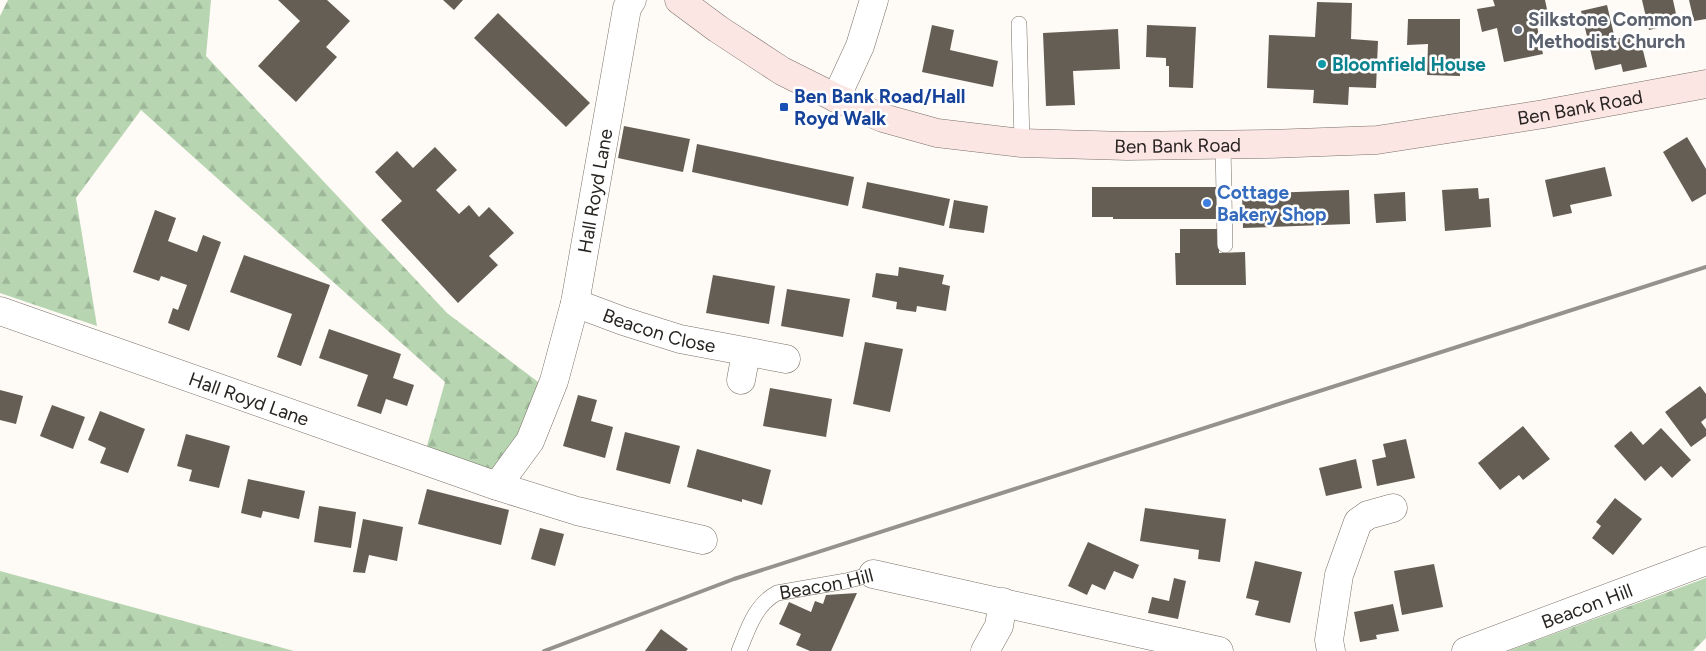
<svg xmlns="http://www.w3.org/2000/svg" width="1706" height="651" viewBox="0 0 1706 651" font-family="Figtree,sans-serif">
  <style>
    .forest { fill: url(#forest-firs) }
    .building { fill: #655e55 }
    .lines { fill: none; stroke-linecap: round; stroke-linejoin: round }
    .service-casing { stroke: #797068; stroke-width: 16 }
    .minor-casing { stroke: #797068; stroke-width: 29 }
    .secondary-casing { stroke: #797068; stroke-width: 29 }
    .service { stroke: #fff; stroke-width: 15 }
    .minor { stroke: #fff; stroke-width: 28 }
    .secondary { stroke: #fce6e4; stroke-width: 28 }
    .rail { stroke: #95918e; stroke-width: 4 }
    .worship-dot { fill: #6b7280; stroke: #fff; stroke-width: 2 }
    .culture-dot { fill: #0f9aa8; stroke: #fff; stroke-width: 2 }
    .transit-dot { fill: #1a4fb4; stroke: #fff; stroke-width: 2 }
    .shop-dot { fill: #3f7fe0; stroke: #fff; stroke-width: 2 }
    .labels { text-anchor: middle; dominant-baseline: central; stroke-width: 5; stroke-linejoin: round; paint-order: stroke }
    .worship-label { font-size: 19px; font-weight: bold; fill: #5b616d; stroke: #fff; text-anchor: start }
    .culture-label { font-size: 19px; font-weight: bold; fill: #0d838f; stroke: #fff; text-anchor: start }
    .transit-label { font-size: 19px; font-weight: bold; fill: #164399; stroke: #fff; text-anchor: start }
    .street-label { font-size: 19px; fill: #282421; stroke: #fff }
    .shop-label { font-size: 19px; font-weight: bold; fill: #366cbe; stroke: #fff; text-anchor: start }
  </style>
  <defs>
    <pattern id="forest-firs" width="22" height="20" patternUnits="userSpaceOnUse" patternTransform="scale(1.25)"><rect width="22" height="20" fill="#b7d5b1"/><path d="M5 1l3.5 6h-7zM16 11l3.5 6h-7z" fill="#9db798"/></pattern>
  </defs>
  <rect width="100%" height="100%" fill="#fefaf6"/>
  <g class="forest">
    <polygon points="8,0 211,0 206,56 447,313 550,391 497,486 423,460 445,382 141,110 76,198 97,326 0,293 0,16"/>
    <polygon points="0,571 294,651 0,651"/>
    <polygon points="1706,578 1706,638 1693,651 1508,651"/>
  </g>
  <g class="building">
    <polygon points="278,0 327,0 350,21 326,47 337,57 296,102 258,66 300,21"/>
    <polygon points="443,0 463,0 454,10"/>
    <polygon points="1493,0 1545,0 1548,14 1535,17 1543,54 1504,62 1497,28 1482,32 1477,9 1495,6"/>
    <polygon points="1642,0 1673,0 1678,23 1649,30"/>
    <polygon points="1689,0 1706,0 1706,19 1694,21"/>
    <polygon points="1317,2 1352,3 1351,39 1378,41 1376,88 1349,87 1348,105 1313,103 1314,90 1267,88 1269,35 1315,37"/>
    <polygon points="1607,5 1615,39 1639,34 1647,67 1623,72 1621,64 1595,70 1581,11"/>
    <polygon points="498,13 590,103 566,127 474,38"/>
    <polygon points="1408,19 1460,19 1460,76 1427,75 1428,44 1407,45"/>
    <polygon points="932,25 954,30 950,50 998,61 993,87 922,72"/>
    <polygon points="1147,25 1196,27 1193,88 1169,87 1169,66 1166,66 1166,58 1146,57"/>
    <polygon points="1118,29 1120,69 1073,71 1075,105 1046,106 1043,33"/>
    <polygon points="624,126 690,139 683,172 618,158"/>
    <polygon points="1687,137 1706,169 1706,194 1692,202 1663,152"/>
    <polygon points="697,144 854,177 848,206 692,172"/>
    <polygon points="435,147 457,170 436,190 459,214 469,205 479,217 489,207 514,233 489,256 498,265 458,303 381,220 402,201 375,172 397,151 413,168"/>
    <polygon points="1605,167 1612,196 1570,205 1572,213 1553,217 1545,180"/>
    <polygon points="867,182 950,199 944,226 862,208"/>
    <polygon points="1092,187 1218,187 1218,219 1113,219 1113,217 1092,217"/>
    <polygon points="1478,188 1479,199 1489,198 1491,227 1445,231 1442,190"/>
    <polygon points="1349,190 1350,224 1243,228 1242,194"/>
    <polygon points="1405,192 1406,221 1376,223 1374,194"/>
    <polygon points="954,200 988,206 984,233 949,228"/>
    <polygon points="155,210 176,218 168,241 197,252 203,235 221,242 189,331 168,323 173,308 178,310 187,285 161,276 159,281 133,272"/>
    <polygon points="1180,229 1219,229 1219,253 1245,252 1246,285 1176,285 1175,253 1180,253"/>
    <polygon points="244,255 330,285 301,366 277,357 292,314 230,292"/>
    <polygon points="899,267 944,275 942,284 950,286 946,311 917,306 916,312 896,309 897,302 872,297 876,273 898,276"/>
    <polygon points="713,275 775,286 769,324 706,313"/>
    <polygon points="787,289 850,299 843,337 781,326"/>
    <polygon points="329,329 401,354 393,378 414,385 407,406 386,399 381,414 357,406 368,375 319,358"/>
    <polygon points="865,342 903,349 890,412 853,404"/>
    <polygon points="1700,386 1706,394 1706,418 1701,422 1706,429 1706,436 1691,447 1665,412"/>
    <polygon points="770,388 832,399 826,437 763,426"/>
    <polygon points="0,390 23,396 16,424 0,420"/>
    <polygon points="578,395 597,400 591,421 613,427 605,458 563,446"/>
    <polygon points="52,405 85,417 73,449 40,436"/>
    <polygon points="100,411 145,429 128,473 100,463 106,448 88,440"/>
    <polygon points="1523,426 1550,459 1523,480 1519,475 1500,490 1478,463"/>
    <polygon points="1661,428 1691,460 1672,478 1661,466 1645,481 1614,446 1631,431 1643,445"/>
    <polygon points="625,432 680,446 670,484 616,470"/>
    <polygon points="186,434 230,446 219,488 189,481 192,470 177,466"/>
    <polygon points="1406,439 1415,478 1377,486 1372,460 1386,457 1383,444"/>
    <polygon points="697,449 771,470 762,505 742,499 742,502 687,487"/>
    <polygon points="1356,459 1362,488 1326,496 1319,468"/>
    <polygon points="248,479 305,491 299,519 263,511 261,518 241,513"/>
    <polygon points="427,489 509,510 501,545 418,524"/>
    <polygon points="1615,498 1642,519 1613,555 1592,538 1601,526 1596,522"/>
    <polygon points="319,506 356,512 351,548 314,542"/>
    <polygon points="1145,508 1226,519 1220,562 1198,559 1199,550 1140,541"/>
    <polygon points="363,519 403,527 397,561 369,555 365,573 353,572"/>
    <polygon points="540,528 564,534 555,566 531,559"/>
    <polygon points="1088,542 1139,565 1133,579 1114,571 1105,590 1092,584 1087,595 1068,586"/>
    <polygon points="1255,561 1302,572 1290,623 1255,615 1259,601 1246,598"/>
    <polygon points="1434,564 1443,607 1402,615 1394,571"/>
    <polygon points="1174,578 1186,581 1178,619 1148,613 1152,597 1169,601"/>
    <polygon points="857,593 831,651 810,651 796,645 801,634 779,624 789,602 811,612 815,601 823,604 826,595"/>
    <polygon points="1393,604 1399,631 1376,635 1377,639 1360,642 1354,612"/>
    <polygon points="661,629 688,649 686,651 645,651"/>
  </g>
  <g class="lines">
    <defs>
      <g id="service">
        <polyline points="1019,24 1022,143"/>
        <polyline points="1223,145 1225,245"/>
        <path id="s1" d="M739,651C748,629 755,605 777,593L846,581L873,574"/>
      </g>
      <g id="minor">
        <polyline points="836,98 860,46 874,0"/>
        <path id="s2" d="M575,303L623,321L680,339L786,359"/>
        <path id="s3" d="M0,311L497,486L577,511L703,540"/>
        <polyline points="741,380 746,353"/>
        <path id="s4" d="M497,486L530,441L554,381L575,303L627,8L632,0"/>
        <polyline points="873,574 1219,651"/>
        <polyline points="985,651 999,626 1003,602"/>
        <polyline points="1331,651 1329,640 1339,575 1358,522 1368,515 1393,508"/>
        <path id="s5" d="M1466,651L1706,561"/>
      </g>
      <g id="secondary">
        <path id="s6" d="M679,0L718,29L782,71L836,98L883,118L937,133L1022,143L1127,146L1267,144L1377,140L1544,114L1706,84"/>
      </g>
    </defs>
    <use href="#service" class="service-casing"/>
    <use href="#minor" class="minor-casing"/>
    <use href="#secondary" class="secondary-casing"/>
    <use href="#service" class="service"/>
    <use href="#minor" class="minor"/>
    <use href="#secondary" class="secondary"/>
    <polyline class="rail" points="544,651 734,579 1706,267"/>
  </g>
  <circle class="worship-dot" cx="1518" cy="30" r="5"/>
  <circle class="culture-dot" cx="1322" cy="64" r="5"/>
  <rect class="transit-dot" x="779" y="102" width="10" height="10" rx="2.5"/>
  <circle class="shop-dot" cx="1207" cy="203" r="5"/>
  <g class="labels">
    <g class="worship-label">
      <text x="1528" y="19">Silkstone Common<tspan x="1528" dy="22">Methodist Church</tspan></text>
    </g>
    <g class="culture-label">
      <text x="1332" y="64">Bloomfield House</text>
    </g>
    <g class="transit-label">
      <text x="794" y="96">Ben Bank Road/Hall<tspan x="794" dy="22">Royd Walk</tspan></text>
    </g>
    <g class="street-label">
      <text stroke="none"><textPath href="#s6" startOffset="939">Ben Bank Road</textPath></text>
      <text stroke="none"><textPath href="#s6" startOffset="534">Ben Bank Road</textPath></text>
      <text stroke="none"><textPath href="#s4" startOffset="315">Hall Royd Lane</textPath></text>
      <text stroke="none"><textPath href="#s2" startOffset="89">Beacon Close</textPath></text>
      <text stroke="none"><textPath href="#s3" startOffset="264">Hall Royd Lane</textPath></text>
      <text stroke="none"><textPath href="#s1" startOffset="121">Beacon Hill</textPath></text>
      <text stroke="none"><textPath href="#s5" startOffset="129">Beacon Hill</textPath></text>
    </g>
    <g class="shop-label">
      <text x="1217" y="192">Cottage<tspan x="1217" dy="22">Bakery Shop</tspan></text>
    </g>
  </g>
</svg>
